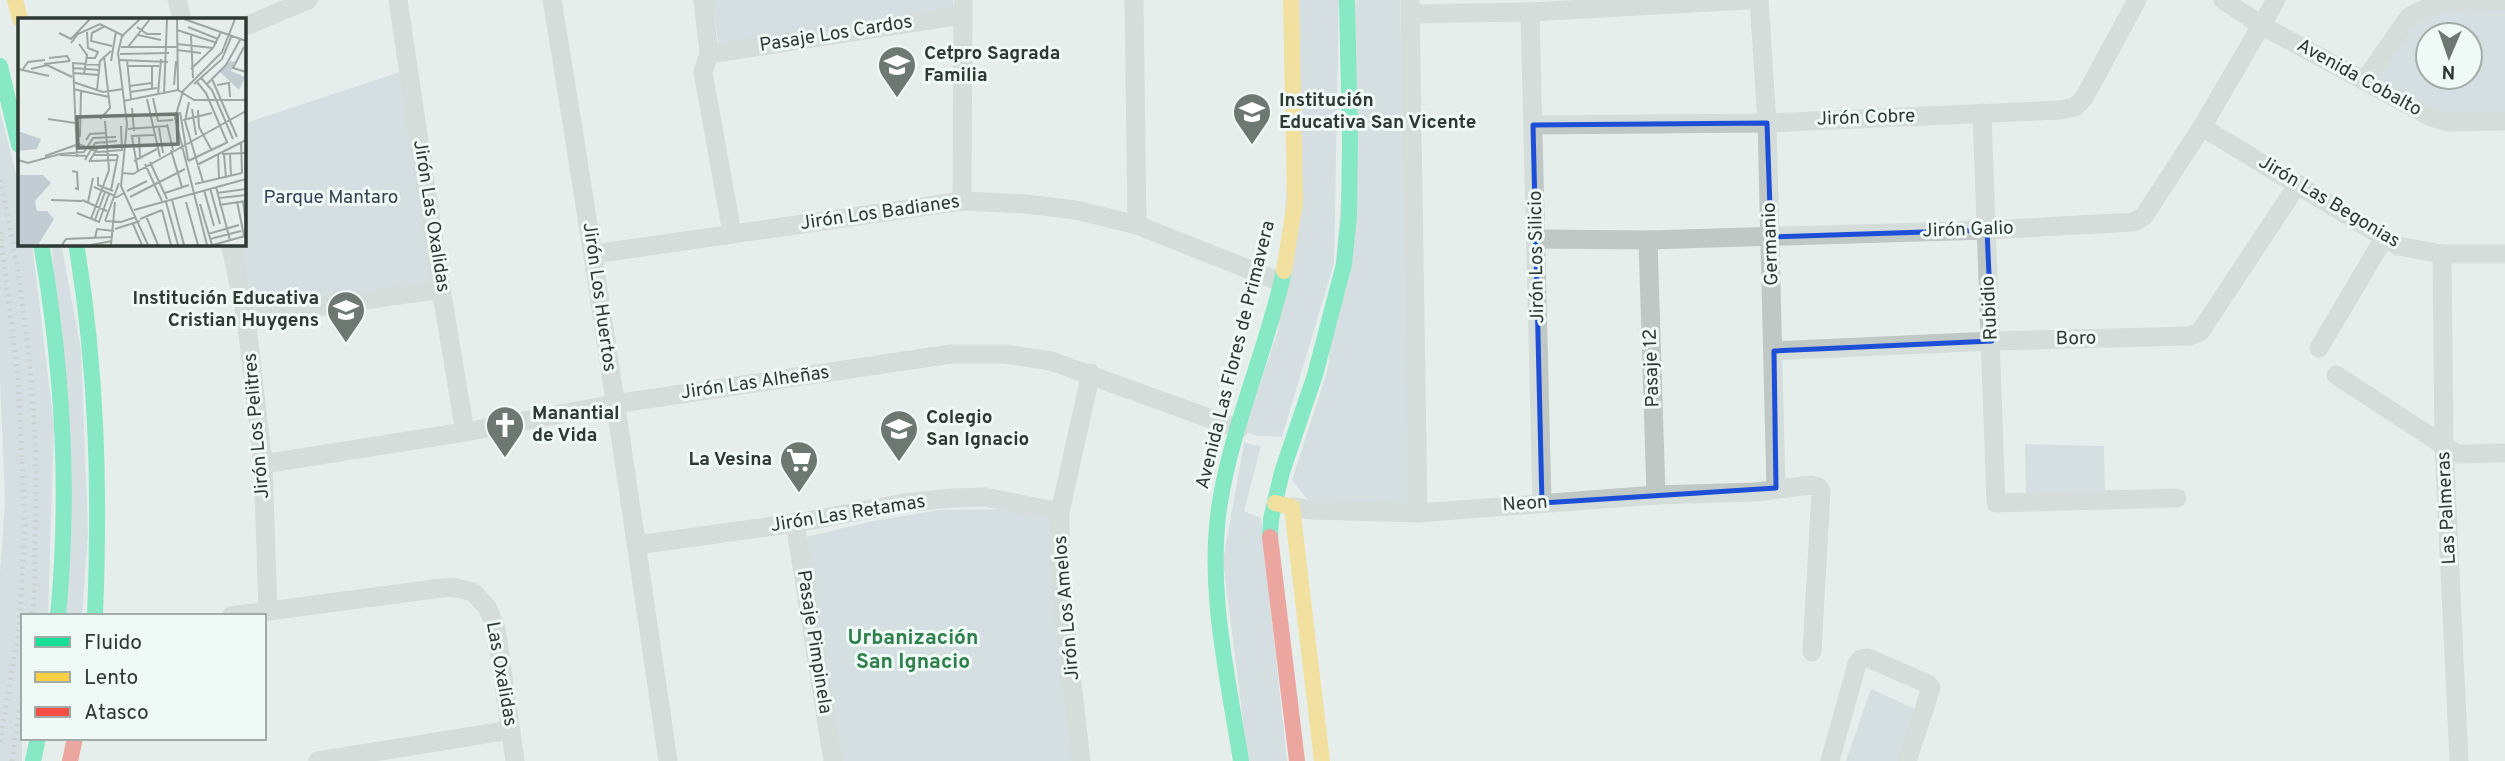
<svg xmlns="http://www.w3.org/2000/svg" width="2505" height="761" viewBox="0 0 2505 761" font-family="Overpass,sans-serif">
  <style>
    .green { fill: #c2cdd3; fill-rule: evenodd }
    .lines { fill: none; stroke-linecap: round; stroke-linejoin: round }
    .street { stroke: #bfc8c4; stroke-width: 19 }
    .fast { stroke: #16e098; stroke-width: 16 }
    .slow { stroke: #ffcf43; stroke-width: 16 }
    .jam { stroke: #f24e42; stroke-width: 16 }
    .rail { stroke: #a9b0ad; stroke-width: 5; stroke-dasharray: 2 5; stroke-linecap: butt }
    .marked { fill: none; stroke: #1d4ed8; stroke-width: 5; stroke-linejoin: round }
    .labels { text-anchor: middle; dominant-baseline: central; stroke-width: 6; stroke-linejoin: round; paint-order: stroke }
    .street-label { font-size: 19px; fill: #2d3932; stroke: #eff9f6 }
    .poi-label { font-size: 19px; font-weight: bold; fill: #2d3932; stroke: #eff9f6; text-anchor: start }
    .park-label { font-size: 19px; fill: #334354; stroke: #eff9f6 }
    .neighbourhood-label { font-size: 21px; font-weight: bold; fill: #2f7f4d; stroke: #eff9f6 }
    .inset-road { fill: none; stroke: #9ca6a2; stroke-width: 2 }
    .view { fill: #6e7873; fill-opacity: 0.15; stroke: #6e7873; stroke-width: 3.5 }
    .inset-edge { fill: none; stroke: #2d3932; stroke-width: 3.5 }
  </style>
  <rect width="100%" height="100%" fill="#e6eeec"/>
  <g class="green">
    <polygon points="712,0 953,0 953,9 719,47"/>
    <polygon points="1298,0 1339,0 1334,263 1282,437 1257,436 1244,431 1278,330"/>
    <polygon points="1356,0 1400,0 1411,507 1309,501 1292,480 1328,368"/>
    <path d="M2505,8V113L2445,114L2374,79L2423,14ZM2428,35H2470V77H2428Z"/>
    <polygon points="400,72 433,281 253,308 239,243 243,243 243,124"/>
    <polygon points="0,111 19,185 19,243 32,243 54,426 48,616 23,616 22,761 0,761 0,573 5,501 0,380"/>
    <polygon points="52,243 61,243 81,349 88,532 82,616 65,616"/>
    <polygon points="1244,443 1261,446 1244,511 1261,518 1287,761 1248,761 1223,561"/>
    <polygon points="2025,444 2104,446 2105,493 2026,493"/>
    <polygon points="1007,509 1046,515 1052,522 1072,761 840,761 806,537 873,521 939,510"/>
    <polygon points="1871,689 1920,711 1902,761 1846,761"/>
  </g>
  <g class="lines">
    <g class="street">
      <polyline points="177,0 182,19"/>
      <polyline points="398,0 441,289 465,432"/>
      <path d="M552,0C594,253 631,507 668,761"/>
      <polyline points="703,0 709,54 703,72 732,233"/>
      <polyline points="1134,0 1137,225"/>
      <polyline points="1410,0 1418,513"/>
      <polyline points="1759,0 1767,123 1776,488"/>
      <polyline points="2223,0 2261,25 2429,116 2446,122 2505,121"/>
      <polyline points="1530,12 1542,503"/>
      <polyline points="1410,14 1530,12 1746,0"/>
      <polyline points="243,27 308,0"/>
      <polyline points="709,54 962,15"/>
      <path d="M2364,81L2409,17C2434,0 2473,2 2505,0"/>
      <polyline points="1982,113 1996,503 2177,498"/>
      <polyline points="1533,125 1767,123 2060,110 2075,107 2084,98 2137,0"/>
      <polyline points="2202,127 2398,246 2442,254 2505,254"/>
      <polyline points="962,201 963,0"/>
      <polyline points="1537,239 1648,240 1987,230 2134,222 2144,216 2202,127 2276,0"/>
      <polyline points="1648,240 1656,495"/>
      <polyline points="230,243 246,317 263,464 268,611"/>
      <polyline points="594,254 962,201 1026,204 1076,210 1137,225 1281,282"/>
      <polyline points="2442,254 2444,446 2459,761"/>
      <polyline points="246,317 441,289"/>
      <polyline points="2319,348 2384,238"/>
      <polyline points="1774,351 1992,341 2189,336 2200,332 2298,184"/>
      <polyline points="2336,375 2457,454 2505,453"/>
      <polyline points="263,464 465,432 614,404 951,354 1006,354 1051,361 1239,429"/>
      <polyline points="1292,507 1313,510 1418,513 1656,495 1755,492 1811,485 1818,487 1821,491 1812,652"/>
      <polyline points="795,523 833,761"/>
      <polyline points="637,545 802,522 904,503 952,498 985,497 1060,512"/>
      <polyline points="231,616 434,589 452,587 473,592 487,607 496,628 515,761"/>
      <polyline points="318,761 511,730"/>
      <polyline points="1081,761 1061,588 1060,512 1091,373"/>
      <polyline points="1830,761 1857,664 1861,659 1868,658 1928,684 1931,688 1907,761"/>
    </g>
    <g class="fast">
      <polyline points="0,66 19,145"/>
      <path d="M41,243C63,368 70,490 58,616"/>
      <path d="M76,243C97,367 100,490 95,616"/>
      <polyline points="1270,537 1271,519 1282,472 1315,375 1344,264 1349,216 1350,139 1347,0"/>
      <polyline points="33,761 38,738"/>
      <path d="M1241,761C1228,677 1206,587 1220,502C1233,423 1267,349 1284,271"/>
    </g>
    <g class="slow">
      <polyline points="15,0 20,19"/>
      <polyline points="1284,271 1295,202 1291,0"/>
      <polyline points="1275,503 1292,507 1322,761"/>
    </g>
    <g class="jam">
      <polyline points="1270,537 1297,761"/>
      <polyline points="70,761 75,738"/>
    </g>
    <g class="rail">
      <path d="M0,180C27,299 40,425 35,546C35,569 35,593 32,616"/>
      <polyline points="0,232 18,376 25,525 19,629 0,742"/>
      <polyline points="12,761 23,688"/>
    </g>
  </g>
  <path d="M0 0H2505V761H0ZM1767,123L1771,237L1987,230L1992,341L1774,351L1776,488L1542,503L1533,125Z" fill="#e6eeec" fill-opacity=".55" fill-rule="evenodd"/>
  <path class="marked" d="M1767,123L1771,237L1987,230L1992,341L1774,351L1776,488L1542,503L1533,125Z"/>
  <defs>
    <symbol id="university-pin" viewBox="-11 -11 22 30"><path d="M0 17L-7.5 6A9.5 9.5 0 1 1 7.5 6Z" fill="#6e7873" stroke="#eff9f6"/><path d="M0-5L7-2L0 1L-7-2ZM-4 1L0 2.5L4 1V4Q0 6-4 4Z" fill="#fff"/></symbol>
    <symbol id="school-pin" viewBox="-11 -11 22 30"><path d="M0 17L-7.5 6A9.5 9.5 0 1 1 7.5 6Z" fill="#6e7873" stroke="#eff9f6"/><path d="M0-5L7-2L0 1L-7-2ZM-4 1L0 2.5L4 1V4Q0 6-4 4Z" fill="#fff"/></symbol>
    <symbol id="church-pin" viewBox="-11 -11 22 30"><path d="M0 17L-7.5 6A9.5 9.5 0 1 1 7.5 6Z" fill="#6e7873" stroke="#eff9f6"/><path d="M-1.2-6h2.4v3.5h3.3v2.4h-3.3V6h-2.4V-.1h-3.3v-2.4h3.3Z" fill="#fff"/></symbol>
    <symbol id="supermarket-pin" viewBox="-11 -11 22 30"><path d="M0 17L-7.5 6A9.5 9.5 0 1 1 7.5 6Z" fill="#6e7873" stroke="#eff9f6"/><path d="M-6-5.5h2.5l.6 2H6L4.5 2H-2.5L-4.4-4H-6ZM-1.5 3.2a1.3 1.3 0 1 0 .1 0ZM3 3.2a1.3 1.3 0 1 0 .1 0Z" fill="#fff"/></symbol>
  </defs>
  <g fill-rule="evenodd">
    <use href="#university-pin" x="875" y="43" width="44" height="60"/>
    <use href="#school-pin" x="1230" y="90" width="44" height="60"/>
    <use href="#school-pin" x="324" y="288" width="44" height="60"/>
    <use href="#church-pin" x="483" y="403" width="44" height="60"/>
    <use href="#school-pin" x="877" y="407" width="44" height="60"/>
    <use href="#supermarket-pin" x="777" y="438" width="44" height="60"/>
  </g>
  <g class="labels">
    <g class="street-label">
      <text transform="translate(836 34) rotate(-9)">Pasaje Los Cardos</text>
      <text transform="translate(2359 78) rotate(29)">Avenida Cobalto</text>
      <text transform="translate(1866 118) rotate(-2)">Jirón Cobre</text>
      <text transform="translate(2329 202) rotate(31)">Jirón Las Begonias</text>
      <text transform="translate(880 213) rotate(-8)">Jirón Los Badianes</text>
      <text transform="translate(431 216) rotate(81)">Jirón Las Oxalidas</text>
      <text transform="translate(1968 230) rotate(-2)">Jirón Galio</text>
      <text transform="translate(1771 244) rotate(-92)">Germanio</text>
      <text transform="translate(1537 257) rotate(-91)">Jirón Los Silicio</text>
      <text transform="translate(599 297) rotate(82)">Jirón Los Huertos</text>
      <text transform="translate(1990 308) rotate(-93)">Rubidio</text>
      <text transform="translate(2076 339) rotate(-1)">Boro</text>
      <text transform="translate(1236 355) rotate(-76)">Avenida Las Flores de Primavera</text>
      <text transform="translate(1652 368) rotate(-92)">Pasaje 12</text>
      <text transform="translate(755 383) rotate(-8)">Jirón Las Alheñas</text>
      <text transform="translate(257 426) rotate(-95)">Jirón Los Pelitres</text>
      <text transform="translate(1525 504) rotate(-4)">Neon</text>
      <text transform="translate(2447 508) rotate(-93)">Las Palmeras</text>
      <text transform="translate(848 514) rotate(-9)">Jirón Las Retamas</text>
      <text transform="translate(1067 608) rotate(-95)">Jirón Los Amelos</text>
      <text transform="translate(814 642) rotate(81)">Pasaje Pimpinela</text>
      <text transform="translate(501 674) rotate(80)">Las Oxalidas</text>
    </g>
    <g class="poi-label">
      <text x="924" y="54">Cetpro Sagrada<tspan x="924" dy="22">Familia</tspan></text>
      <text x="1279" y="101">Institución<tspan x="1279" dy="22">Educativa San Vicente</tspan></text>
      <text x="319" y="299" text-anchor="end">Institución Educativa<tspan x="319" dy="22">Cristian Huygens</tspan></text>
      <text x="532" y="414">Manantial<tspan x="532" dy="22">de Vida</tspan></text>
      <text x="926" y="418">Colegio<tspan x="926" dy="22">San Ignacio</tspan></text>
      <text x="772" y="460" text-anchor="end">La Vesina</text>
    </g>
    <g class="park-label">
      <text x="331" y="198">Parque Mantaro</text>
    </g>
    <g class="neighbourhood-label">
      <text x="913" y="638">Urbanización<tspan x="913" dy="24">San Ignacio</tspan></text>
    </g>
  </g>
  <g transform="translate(18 18)">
    <rect width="228" height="228" fill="#e6eeec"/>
    <path d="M212,43L217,44L213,53L227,59L221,72L202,54ZM0,113L23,121L19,131L0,133ZM0,157H25L33,165L17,183L19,193H29L36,201L20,227H0Z" fill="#c2cdd3"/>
    <path class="inset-road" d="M122,1L104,18L100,35L109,106L103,168L130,227M159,1L160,72M166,1L228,23M87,8L74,15L73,23L94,28M119,9L129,16H143M170,9L200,21M159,12L199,25M41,15L53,21L72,1M120,17L143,22M173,18L175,60M53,25L60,16L82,6L106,18M61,26L69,37L66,56M159,26L195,30M103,29H159M110,29L132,1M226,29L215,50L228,54M159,32L183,35M102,36L151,35M31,40L49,38L52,43M68,40H77L80,34L70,30L69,14M102,42L150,44M109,42L113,81M93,43L98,13M54,45L82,47M55,45L59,139M26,46L52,43M109,48H141M134,48V70M55,50L81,52M0,51L31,58M5,51L10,44L27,42M13,51L29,47L54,59M173,51L195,30L203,14M55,55L81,57M183,60L194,72L215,121M194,61L219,119M55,64L85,74L105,71M179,64L188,75L209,124M176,66L204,41L214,17M189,66L208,47L222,22M156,67L158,43M199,67L211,65L212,79M112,68L133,65M55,71L91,79M79,72L82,43L93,33M112,74L139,70M140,76L143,41M146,76L149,1M135,80L140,103L155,102M129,81L142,139M105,83L160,72L176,82H228M171,84L167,103L185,164M114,90L116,113M174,91L178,117M180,92L181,109L194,133M162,94L170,142M30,101L57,105M82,101L92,90L86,38M165,102L194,95M149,106L155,132M103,108L104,133M141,110L145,135M110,111L149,108M113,118L136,117M62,119L63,72M114,119L120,153M121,119L122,140M68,122L72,116L88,115M223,124L224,155M58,125L80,134L104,132M153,132L164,169M42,136L66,134L75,120L98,119M200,136L201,160M204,136L228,135M206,136L208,160M212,136L213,158M42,137L70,138M76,137H100M27,138L58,127M0,142L10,145L42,136M67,142L77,125L99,123M73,143L100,142M116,143L139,131M170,143L210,124M71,144L80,129L104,127M132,144L149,181M127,146L144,183M179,147L228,122M54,153L59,154L60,171L57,170M105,155L115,156L228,93M80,159V167L95,173M177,166L224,155M76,169L99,179L106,175M198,169L212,222M192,170L202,206M93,172L100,137M186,172L196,208M109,173L129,163M147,175L171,167M199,175L228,171M112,179L167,151M201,180L228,177M33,182L64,183M64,182L89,193M154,182L166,227M219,183L226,218M225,183L228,208M70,184L75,160M148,184L160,227M168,184L180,227M182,186L194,227M201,187L228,183M116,192L228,161M144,192L153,227M59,195L81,204L91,176M128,198L140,227M73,201L91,152L87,103M122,201L144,192M77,202L87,174M87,203L101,165M87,203L103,204L118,199M115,206L124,227M97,211L122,203M190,216L221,207M77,220L79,211L96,213M192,221L223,213M44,227L48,221L95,219M73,227L94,223M93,227L97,184M189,227L157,100L165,73L204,34L217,1M195,227L227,218"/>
    <path class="view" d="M159,96L160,126L60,130L59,99Z"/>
    <rect width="228" height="228" class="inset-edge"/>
  </g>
  <rect x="21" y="614" width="245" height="126" fill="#eff9f6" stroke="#a1aca8" stroke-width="2"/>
  <rect x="35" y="637" width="35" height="10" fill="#16e098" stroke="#a1aca8" stroke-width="2"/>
  <text x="84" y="649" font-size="21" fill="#2d3932">Fluido</text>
  <rect x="35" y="672" width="35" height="10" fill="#ffcf43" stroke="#a1aca8" stroke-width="2"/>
  <text x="84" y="684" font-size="21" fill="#2d3932">Lento</text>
  <rect x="35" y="707" width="35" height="10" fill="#f24e42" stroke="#a1aca8" stroke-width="2"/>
  <text x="84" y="719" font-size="21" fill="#2d3932">Atasco</text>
  <g transform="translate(2449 56) rotate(182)"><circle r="33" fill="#eff9f6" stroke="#a1aca8" stroke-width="2"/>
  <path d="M0-5L12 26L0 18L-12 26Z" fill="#6e7873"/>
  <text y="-10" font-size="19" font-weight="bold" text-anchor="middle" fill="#2d3932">N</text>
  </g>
</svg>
